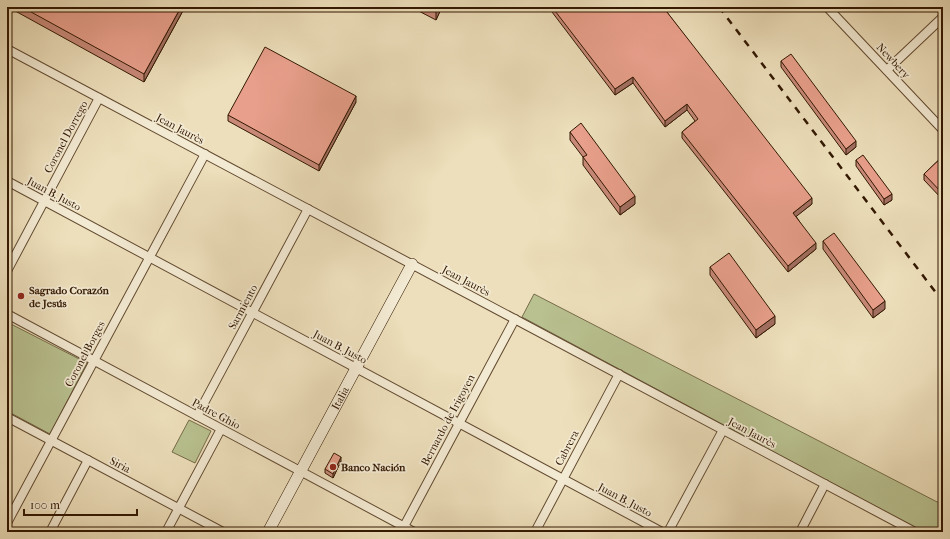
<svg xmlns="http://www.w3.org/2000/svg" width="950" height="539" viewBox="0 0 950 539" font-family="'IM FELL French Canon',serif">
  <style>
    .green { fill: #b9c190; stroke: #766c49 }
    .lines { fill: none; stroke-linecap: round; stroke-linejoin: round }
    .street-casing { stroke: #624a30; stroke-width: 10 }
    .secondary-casing { stroke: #331802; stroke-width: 12 }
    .street { stroke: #f3ead3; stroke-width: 8 }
    .secondary { stroke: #f3ead3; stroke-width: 11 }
    .rail { stroke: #331802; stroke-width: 2.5; stroke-dasharray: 7 7; stroke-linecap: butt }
    .wall { fill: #c88978; stroke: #331802 }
    .shaded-wall { fill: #a26f61; stroke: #331802 }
    .building { fill: #e89f8b; stroke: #331802 }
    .poi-dot { fill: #8f2418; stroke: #f3ead3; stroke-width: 1.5 }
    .labels { text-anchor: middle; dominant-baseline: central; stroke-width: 3.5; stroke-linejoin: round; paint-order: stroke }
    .street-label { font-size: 11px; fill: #331802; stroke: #f3ead3 }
    .poi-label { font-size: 11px; font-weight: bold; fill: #331802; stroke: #f3ead3; text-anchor: start }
  </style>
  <rect width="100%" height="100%" fill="#eddfbb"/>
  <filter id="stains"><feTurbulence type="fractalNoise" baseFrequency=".005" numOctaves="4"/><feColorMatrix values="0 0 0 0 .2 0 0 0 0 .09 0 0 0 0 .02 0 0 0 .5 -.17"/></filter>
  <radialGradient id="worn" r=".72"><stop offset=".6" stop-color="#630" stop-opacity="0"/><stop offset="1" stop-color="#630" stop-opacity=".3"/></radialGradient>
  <g class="green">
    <polygon points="534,294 943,505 943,532 923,532 522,317"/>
    <polygon points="7,322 87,363 50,434 7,411"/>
    <polygon points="189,420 211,431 195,463 172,452"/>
  </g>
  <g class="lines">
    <defs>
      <g id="street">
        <polyline points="827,7 943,130"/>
        <polyline points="7,49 915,532"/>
        <polyline points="887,70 943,17"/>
        <polyline points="7,181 662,532"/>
        <polyline points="7,271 99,98"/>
        <polyline points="7,314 414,532"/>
        <polyline points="197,416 308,209"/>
        <polyline points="7,417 223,532"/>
        <polyline points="7,523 205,154"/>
        <polyline points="50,532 88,460"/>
        <polyline points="166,532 221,429"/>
        <polyline points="401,532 515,319"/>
        <polyline points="535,532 619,374"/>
        <polyline points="668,532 723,430"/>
        <polyline points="800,532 825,484"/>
      </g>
      <g id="secondary">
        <path id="s1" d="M268,532L412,264"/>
      </g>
    </defs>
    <use href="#street" class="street-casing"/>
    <use href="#secondary" class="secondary-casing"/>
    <use href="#street" class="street"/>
    <use href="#secondary" class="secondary"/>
    <polyline class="rail" points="719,7 943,302"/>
  </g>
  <g class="wall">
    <polygon points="8,7 185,7 144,82"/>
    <polygon points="411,7 442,7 436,20"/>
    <polygon points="552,7 663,7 812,204 796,216 816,249 788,272 682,138 682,132 695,121 687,110 665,127 633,83 615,95 552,12"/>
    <polygon points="781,61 856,147 846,155 781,67"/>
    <polygon points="356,102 319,171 228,121 228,115"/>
    <polygon points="570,132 635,204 620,215 583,165 583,157 570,140"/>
    <polygon points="943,156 943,200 924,180 924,174"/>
    <polygon points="856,160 892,200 884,205 856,166"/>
    <polygon points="823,241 885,309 873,318 823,249"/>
    <polygon points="710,267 775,324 756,338 710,275"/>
    <polygon points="341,461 333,478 325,473 325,469"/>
  </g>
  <g class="shaded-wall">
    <polygon points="181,7 185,7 144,82 144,74"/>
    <polygon points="438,7 442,7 436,20 436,12"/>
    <polygon points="633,77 633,83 615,95 615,89"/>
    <polygon points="356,96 356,102 319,171 319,165"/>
    <polygon points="687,104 687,110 665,127 665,121"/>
    <polygon points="856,141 856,147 846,155 846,149"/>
    <polygon points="892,194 892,200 884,205 884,199"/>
    <polygon points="635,196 635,204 620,215 620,207"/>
    <polygon points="812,198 812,204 793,219 793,213"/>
    <polygon points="816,243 816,249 788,272 788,266"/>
    <polygon points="885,301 885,309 873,318 873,310"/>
    <polygon points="775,316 775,324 756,338 756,330"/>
    <polygon points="341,457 341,461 333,478 333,474"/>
  </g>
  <g class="building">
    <polygon points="22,7 181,7 144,74"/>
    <polygon points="426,7 438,7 436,12"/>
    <polygon points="552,7 663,7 812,198 793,213 816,243 788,266 682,132 698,119 687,104 665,121 633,77 615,89"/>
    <polygon points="265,47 356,96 319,165 228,115"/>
    <polygon points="791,54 856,141 846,149 781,61"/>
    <polygon points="581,123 635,196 620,207 583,157 587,155 570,132"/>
    <polygon points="863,155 892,194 884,199 856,160"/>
    <polygon points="943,156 943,194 924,174"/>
    <polygon points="834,233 885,301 873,310 823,241"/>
    <polygon points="729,253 775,316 756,330 710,267"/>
    <polygon points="334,453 341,457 333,474 325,469"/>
  </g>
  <g class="poi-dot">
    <circle cx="21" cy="296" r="4"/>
    <circle cx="333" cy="467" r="4"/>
  </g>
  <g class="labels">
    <g class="street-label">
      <text transform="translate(893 61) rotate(47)">Newbery</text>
      <text transform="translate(180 129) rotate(28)">Jean Jaurès</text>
      <text transform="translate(66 137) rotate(-62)">Coronel Dorrego</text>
      <text transform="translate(54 194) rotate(28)">Juan B. Justo</text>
      <text transform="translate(466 281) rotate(28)">Jean Jaurès</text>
      <text transform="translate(243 307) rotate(-62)">Sarmiento</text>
      <text transform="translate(340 347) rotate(28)">Juan B. Justo</text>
      <text transform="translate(85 354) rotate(-62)">Coronel Borges</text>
      <text stroke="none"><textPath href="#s1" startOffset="152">Italia</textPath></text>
      <text transform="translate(216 414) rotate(28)">Padre Ghio</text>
      <text transform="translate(448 420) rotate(-62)">Bernardo de Irigoyen</text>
      <text transform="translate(752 433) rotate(28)">Jean Jaurès</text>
      <text transform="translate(567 448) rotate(-62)">Cabrera</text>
      <text transform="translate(120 465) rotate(28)">Siria</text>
      <text transform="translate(625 500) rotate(28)">Juan B. Justo</text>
    </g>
    <g class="poi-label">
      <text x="29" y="290">Sagrado Corazón<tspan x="29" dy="13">de Jesús</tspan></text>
      <text x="341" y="467">Banco Nación</text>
    </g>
  </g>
  <rect width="950" height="539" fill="none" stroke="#eddfbb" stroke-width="24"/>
  <rect x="8" y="8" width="934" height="523" fill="none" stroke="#331802" stroke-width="2"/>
  <rect x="12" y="12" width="926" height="515" fill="none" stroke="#331802"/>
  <path d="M24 509v6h113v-6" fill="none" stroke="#331802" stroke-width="2"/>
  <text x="30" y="509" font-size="12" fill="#331802" stroke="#f3ead3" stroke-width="3" paint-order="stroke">100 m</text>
  <rect width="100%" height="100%" filter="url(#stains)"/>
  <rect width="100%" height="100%" fill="url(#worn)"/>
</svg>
